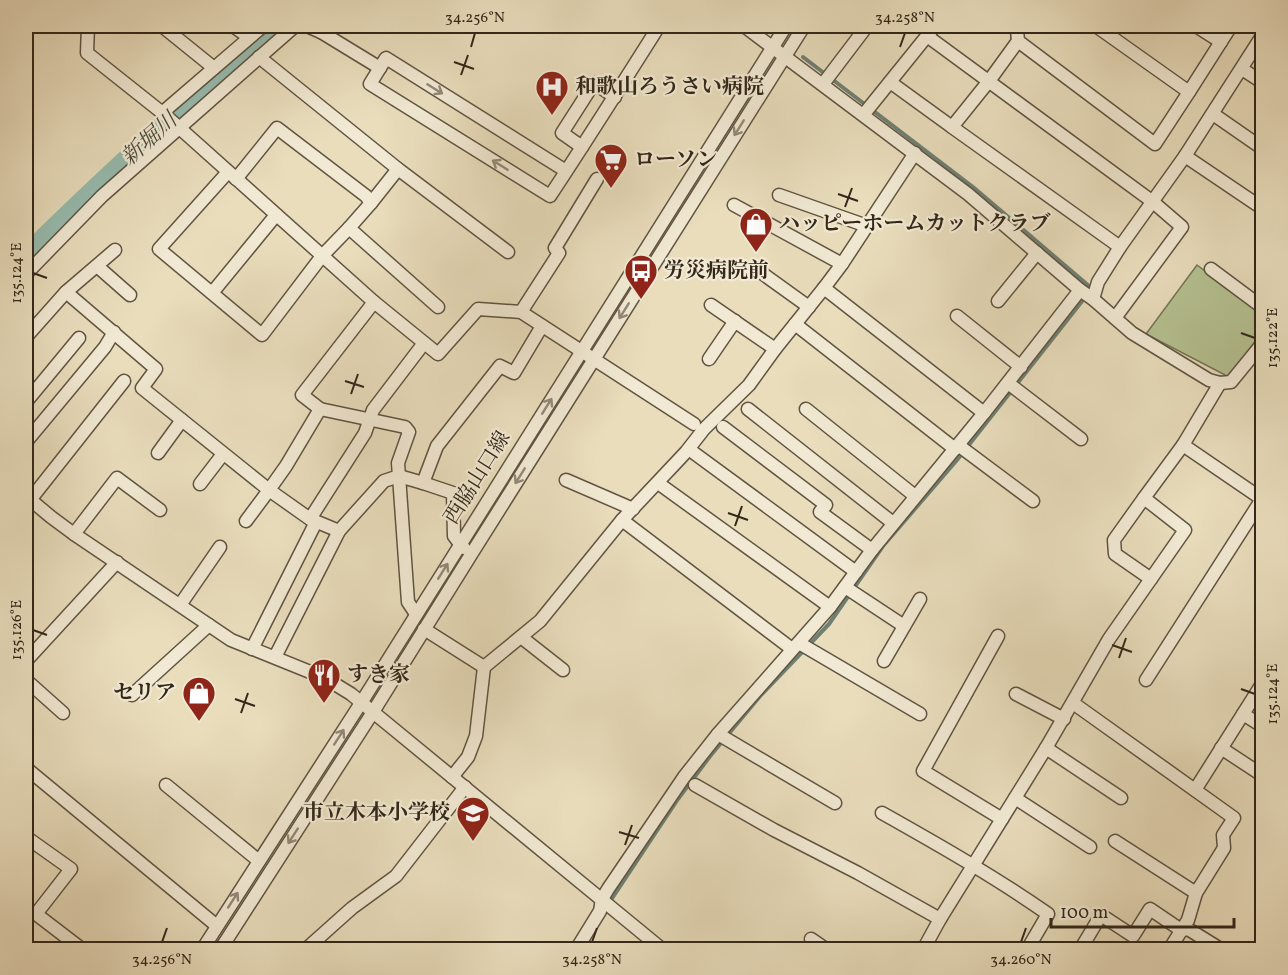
<svg xmlns="http://www.w3.org/2000/svg" width="1288" height="975" viewBox="0 0 1288 975" font-family="Vollkorn,'Noto Serif JP',serif">
  <style>
    .green { fill: #b5c191; stroke: #747455; stroke-width: 1.5 }
    .lines { fill: none; stroke-linecap: round; stroke-linejoin: round }
    .stream { stroke: #6f8073; stroke-width: 4 }
    .river { stroke: #97bcaf; stroke-width: 22 }
    .minor-casing { stroke: #605442; stroke-width: 15 }
    .minor { stroke: #f1e9d3; stroke-width: 12 }
    .oneway { stroke: #928876 }
    .ticks { fill: none; stroke: #322719; stroke-width: 2 }
    .labels { text-anchor: middle; dominant-baseline: central; stroke-width: 4.5; stroke-linejoin: round; paint-order: stroke }
    .poi-label { font-size: 21px; font-weight: bold; fill: #322719; stroke: #f1e9d3; text-anchor: start }
    .street-label { font-size: 21px; fill: #322719; stroke: #f1e9d3 }
    .water-label { font-size: 22px; font-style: italic; fill: #4b4c3e; stroke: #f1e9d3 }
    .neatline { fill: none; stroke: #322719; stroke-width: 2 }
    .ticks-label { font-size: 15px; text-anchor: middle; fill: #322719 }
  </style>
  <rect width="100%" height="100%" fill="#e9ddbc"/>
  <filter id="stains"><feTurbulence type="fractalNoise" baseFrequency=".00333" numOctaves="4"/><feColorMatrix values="0 0 0 0 .2 0 0 0 0 .09 0 0 0 0 .02 0 0 0 .5 -.17"/></filter>
  <radialGradient id="worn" r=".72"><stop offset=".6" stop-color="#630" stop-opacity="0"/><stop offset="1" stop-color="#630" stop-opacity=".3"/></radialGradient>
  <polygon class="green" points="1197,265 1262,314 1262,332 1229,377 1146,334"/>
  <g class="lines">
    <polyline class="stream" points="609,903 678,799 711,755 761,695 829,624 883,546 957,460 1083,300 1089,286 973,187 803,57"/>
    <path class="river" d="M26,257C106,177 191,101 277,26"/>
    <defs>
      <g id="minor">
        <polyline points="88,26 87,53 165,115 374,302 438,354 478,309 521,312 694,424"/>
        <polyline points="162,26 214,68"/>
        <polyline points="233,26 249,37"/>
        <polyline points="307,26 321,32 328,26"/>
        <polyline points="744,26 968,194 1080,290 1093,299 1132,333 1209,380 1220,383 1231,382 1262,344"/>
        <polyline points="1020,26 1017,30 1018,41 1155,144 1189,92"/>
        <polyline points="1096,26 1189,92 1231,26"/>
        <polyline points="1196,26 1221,42"/>
        <polyline points="321,32 380,68"/>
        <polyline points="927,36 1153,202 1182,227 1115,318"/>
        <polyline points="1018,41 989,81 952,127 1120,247"/>
        <polyline points="259,57 398,169 371,203"/>
        <polyline points="1242,69 1262,82"/>
        <polyline points="890,82 952,127"/>
        <polyline points="823,84 867,26"/>
        <polyline points="162,113 263,26"/>
        <polyline points="864,114 935,26"/>
        <polyline points="1213,114 1262,148"/>
        <polyline points="582,147 562,133 594,83 615,97"/>
        <polyline points="1185,156 1262,208"/>
        <polyline points="398,169 508,252"/>
        <path d="M566,171L386,58L370,84L550,196C587,140 623,83 659,26"/>
        <polyline points="228,172 159,249 262,335 322,256 349,228"/>
        <polyline points="236,179 277,128 366,196 371,203 349,228 438,307"/>
        <polyline points="779,195 867,226"/>
        <polyline points="734,205 842,264 915,153"/>
        <polyline points="842,264 824,288 984,413"/>
        <polyline points="97,266 130,295"/>
        <polyline points="1211,269 1262,307"/>
        <polyline points="759,271 809,307"/>
        <polyline points="26,274 102,196 295,26"/>
        <polyline points="66,292 115,250"/>
        <polyline points="212,293 276,215"/>
        <polyline points="1093,299 1098,282 1120,247 1185,156 1262,36"/>
        <polyline points="998,301 1037,253"/>
        <polyline points="711,305 775,349 824,288"/>
        <polyline points="521,312 559,253 555,248 597,179"/>
        <polyline points="957,316 1021,367"/>
        <polyline points="795,324 955,449"/>
        <polyline points="26,337 66,292 156,369 142,388 269,490 246,521"/>
        <polyline points="709,359 735,321"/>
        <polyline points="1008,383 1081,439"/>
        <polyline points="26,402 79,338"/>
        <polyline points="320,409 286,466 269,490 310,519 339,531"/>
        <polyline points="748,409 893,523"/>
        <polyline points="806,409 915,496"/>
        <polyline points="723,427 826,505 820,512 872,550"/>
        <polyline points="26,442 105,347 114,332"/>
        <polyline points="958,445 1033,501"/>
        <polyline points="158,453 182,420"/>
        <polyline points="694,453 856,572"/>
        <polyline points="566,480 633,509"/>
        <polyline points="658,483 830,607"/>
        <polyline points="200,484 223,454"/>
        <polyline points="26,496 51,517 74,534 231,640 325,678 351,694 663,950"/>
        <polyline points="1144,498 1114,540 1115,554 1151,579"/>
        <polyline points="30,500 124,381"/>
        <polyline points="310,519 365,433 373,410 424,343"/>
        <polyline points="622,520 792,649"/>
        <polyline points="74,534 117,478 160,510"/>
        <polyline points="464,548 460,544 454,536 453,493 423,483 437,446 500,366 514,373 542,326"/>
        <polyline points="845,587 904,626"/>
        <polyline points="180,605 220,547"/>
        <polyline points="416,614 408,602 399,476 423,483"/>
        <polyline points="424,629 484,667 476,736 468,757 452,777"/>
        <polyline points="998,636 923,771 1002,819"/>
        <polyline points="521,637 563,670"/>
        <polyline points="799,643 920,714"/>
        <polyline points="252,649 316,522"/>
        <polyline points="275,657 339,531 384,481 399,476 398,463 409,432 405,427 320,409 302,395 374,302"/>
        <polyline points="26,661 117,562"/>
        <polyline points="884,661 920,599"/>
        <polyline points="484,667 540,621 622,520 686,452 704,429 749,385 775,349"/>
        <polyline points="26,680 63,713"/>
        <polyline points="1146,680 1262,499 1183,445"/>
        <polyline points="1016,694 1064,719"/>
        <polyline points="132,695 209,625"/>
        <polyline points="1073,703 1234,818 1223,835 1224,848 1196,893 1188,920 1169,950"/>
        <polyline points="1243,714 1262,726"/>
        <polyline points="718,734 835,803"/>
        <polyline points="1046,748 1121,798"/>
        <polyline points="1221,748 1262,775"/>
        <polyline points="26,768 217,926"/>
        <polyline points="166,785 259,861"/>
        <polyline points="695,785 774,830 858,873 940,919"/>
        <polyline points="1195,790 1262,684"/>
        <polyline points="1015,798 1090,847"/>
        <path d="M882,813C939,845 995,877 1048,914L1027,950"/>
        <polyline points="26,837 71,869 36,914 83,950"/>
        <polyline points="1115,841 1196,893"/>
        <polyline points="811,939 827,950"/>
        <polyline points="202,950 361,703 786,26"/>
        <polyline points="220,950 373,712 472,553 804,26"/>
        <polyline points="305,950 352,908 396,876 465,787"/>
        <polyline points="576,950 600,911 602,899 608,889 684,777 718,734 830,607 872,550 984,413 1080,290"/>
        <polyline points="923,950 940,919 1046,748 1109,639 1185,530 1144,498 1183,445 1220,383"/>
        <polyline points="1080,950 1101,915 1133,936 1150,909 1181,930 1188,929 1222,950"/>
      </g>
    </defs>
    <use href="#minor" class="minor-casing"/>
    <use href="#minor" class="minor"/>
  </g>
  <defs><path id="oneway-shaft" d="M-6 0H5M1.5-3L5.5 0L1.5 3" fill="none" stroke-width="1.6" stroke-linecap="round" stroke-linejoin="round" transform="scale(1.5)"/></defs>
  <g class="oneway">
    <use href="#oneway-shaft" transform="translate(435 89) rotate(32)"/>
    <use href="#oneway-shaft" transform="translate(739 128) rotate(122)"/>
    <use href="#oneway-shaft" transform="translate(500 165) rotate(-148)"/>
    <use href="#oneway-shaft" transform="translate(624 311) rotate(122)"/>
    <use href="#oneway-shaft" transform="translate(547 406) rotate(-58)"/>
    <use href="#oneway-shaft" transform="translate(520 476) rotate(122)"/>
    <use href="#oneway-shaft" transform="translate(443 571) rotate(-58)"/>
    <use href="#oneway-shaft" transform="translate(339 737) rotate(-57)"/>
    <use href="#oneway-shaft" transform="translate(293 836) rotate(123)"/>
    <use href="#oneway-shaft" transform="translate(233 900) rotate(-57)"/>
  </g>
  <path class="ticks" d="M471,47L475,33M900,47L905,33M454,62L474,69M461,75L468,55M838,194L858,201M845,207L852,188M33,273L47,278M1241,333L1255,338M345,381L364,387M351,394L358,374M728,513L748,520M735,526L742,506M33,630L47,635M1112,645L1132,652M1119,658L1126,638M1241,689L1255,694M235,699L255,706M241,713L248,693M619,832L639,838M625,845L632,825M162,942L167,928M592,942L597,928M1021,942L1026,928"/>
  <defs>
    <symbol id="hospital-pin" viewBox="-11 -11 22 30"><path d="M0 17L-7.5 6A9.5 9.5 0 1 1 7.5 6Z" fill="#8f2418" stroke="#f1e9d3"/><path d="M-5-5h3v3.5h4V-5h3V5h-3V1.5h-4V5h-3Z" fill="#fff"/></symbol>
    <symbol id="supermarket-pin" viewBox="-11 -11 22 30"><path d="M0 17L-7.5 6A9.5 9.5 0 1 1 7.5 6Z" fill="#8f2418" stroke="#f1e9d3"/><path d="M-6-5.5h2.5l.6 2H6L4.5 2H-2.5L-4.4-4H-6ZM-1.5 3.2a1.3 1.3 0 1 0 .1 0ZM3 3.2a1.3 1.3 0 1 0 .1 0Z" fill="#fff"/></symbol>
    <symbol id="shop-pin" viewBox="-11 -11 22 30"><path d="M0 17L-7.5 6A9.5 9.5 0 1 1 7.5 6Z" fill="#8f2418" stroke="#f1e9d3"/><path d="M-5-2.5h2.3a2.7 3.5 0 0 1 5.4 0H5L5.5 6h-11ZM-1.5-2.5h3a1.5 2.3 0 0 0-3 0Z" fill="#fff"/></symbol>
    <symbol id="bus-pin" viewBox="-11 -11 22 30"><path d="M0 17L-7.5 6A9.5 9.5 0 1 1 7.5 6Z" fill="#8f2418" stroke="#f1e9d3"/><path d="M-5-6H5V4H4V6H2V4H-2V6H-4V4H-5ZM-3.5-4V0h7V-4ZM-3.5 1.2v1.5H-2V1.2ZM2 1.2v1.5H3.5V1.2Z" fill="#fff"/></symbol>
    <symbol id="restaurant-pin" viewBox="-11 -11 22 30"><path d="M0 17L-7.5 6A9.5 9.5 0 1 1 7.5 6Z" fill="#8f2418" stroke="#f1e9d3"/><path d="M-5-6h1v4h1v-4h1v4h1v-4h1v5L-1.5 .5V6h-2V.5L-5-1ZM5-6V6H3V1.5H1.5Q1.5-4 5-6Z" fill="#fff"/></symbol>
    <symbol id="school-pin" viewBox="-11 -11 22 30"><path d="M0 17L-7.5 6A9.5 9.5 0 1 1 7.5 6Z" fill="#8f2418" stroke="#f1e9d3"/><path d="M0-5L7-2L0 1L-7-2ZM-4 1L0 2.5L4 1V4Q0 6-4 4Z" fill="#fff"/></symbol>
  </defs>
  <g fill-rule="evenodd">
    <use href="#hospital-pin" x="533" y="68" width="38" height="52"/>
    <use href="#supermarket-pin" x="592" y="141" width="38" height="52"/>
    <use href="#shop-pin" x="737" y="205" width="38" height="52"/>
    <use href="#bus-pin" x="622" y="252" width="38" height="52"/>
    <use href="#restaurant-pin" x="305" y="656" width="38" height="52"/>
    <use href="#shop-pin" x="180" y="674" width="38" height="52"/>
    <use href="#school-pin" x="454" y="794" width="38" height="52"/>
  </g>
  <g class="labels">
    <g class="poi-label">
      <text x="575" y="87">和歌山ろうさい病院</text>
      <text x="634" y="160">ローソン</text>
      <text x="779" y="224">ハッピーホームカットクラブ</text>
      <text x="664" y="271">労災病院前</text>
      <text x="347" y="675">すき家</text>
      <text x="176" y="693" text-anchor="end">セリア</text>
      <text x="450" y="813" text-anchor="end">市立木本小学校</text>
    </g>
    <g class="street-label">
      <text transform="translate(478 478) rotate(-58)">西脇山口線</text>
    </g>
    <g class="water-label">
      <text transform="translate(150 140) rotate(-42)">新堀川</text>
    </g>
  </g>
  <rect width="1288" height="975" fill="none" stroke="#e9ddbc" stroke-width="66"/>
  <path d="M1051 918v9h183v-9" fill="none" stroke="#322719" stroke-width="3"/>
  <text x="1060" y="918" font-size="18" fill="#322719" stroke="#f1e9d3" stroke-width="4.5" paint-order="stroke">100 m</text>
  <rect x="33" y="33" width="1222" height="909" class="neatline"/>
  <g class="ticks-label">
    <text x="475" y="22">34.256°N</text>
    <text x="905" y="22">34.258°N</text>
    <text transform="translate(16 273) rotate(-90)" y="5">135.124°E</text>
    <text transform="translate(1272 338) rotate(-90)" y="5">135.122°E</text>
    <text transform="translate(16 630) rotate(-90)" y="5">135.126°E</text>
    <text transform="translate(1272 694) rotate(-90)" y="5">135.124°E</text>
    <text x="162" y="964">34.256°N</text>
    <text x="592" y="964">34.258°N</text>
    <text x="1021" y="964">34.260°N</text>
  </g>
  <rect width="100%" height="100%" filter="url(#stains)"/>
  <rect width="100%" height="100%" fill="url(#worn)"/>
</svg>
